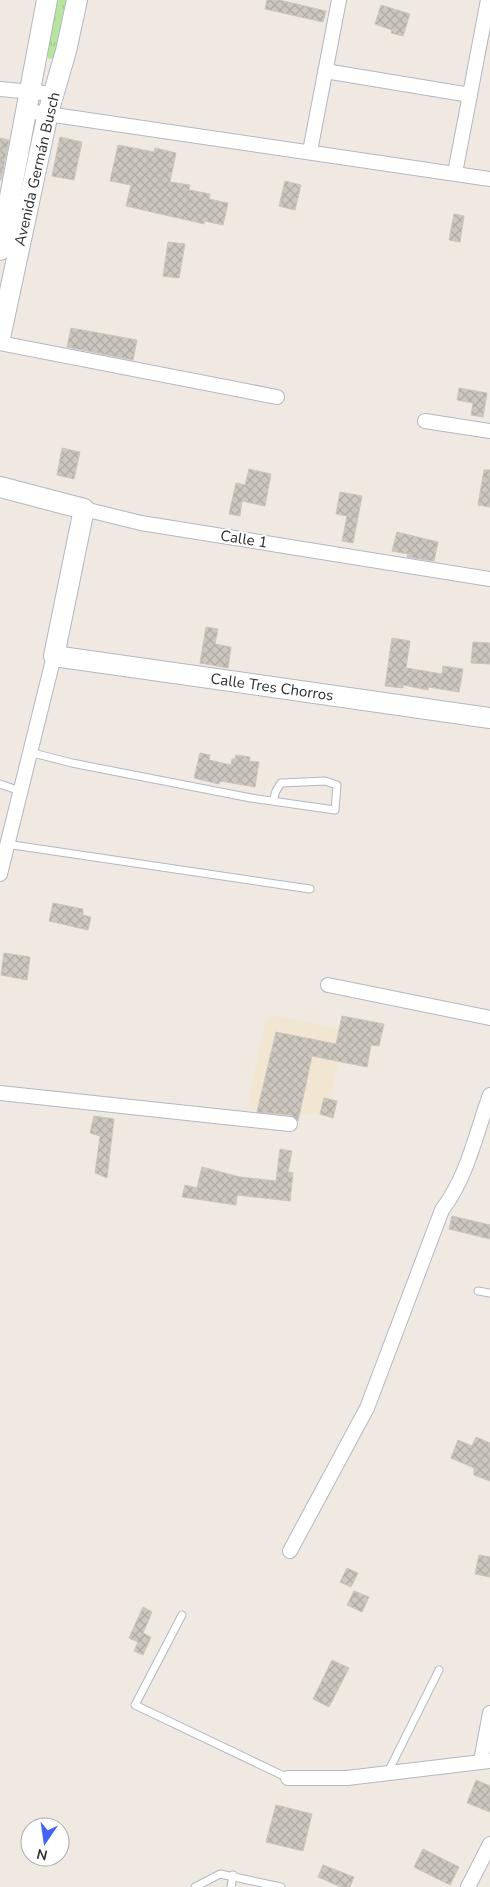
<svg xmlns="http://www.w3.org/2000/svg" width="490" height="1887" viewBox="0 0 490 1887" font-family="'Nunito Sans',sans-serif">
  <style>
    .education { fill: #f0e6d1 }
    .grass { fill: url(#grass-tufts) }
    .building { fill: url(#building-cross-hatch); stroke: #cbc5ba }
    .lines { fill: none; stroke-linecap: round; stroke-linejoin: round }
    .lane-casing { stroke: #b4b7c1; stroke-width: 9 }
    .street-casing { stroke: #b4b7c1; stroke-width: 16 }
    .secondary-casing { stroke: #b4b7c1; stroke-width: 22 }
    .lane { stroke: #fff; stroke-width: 7 }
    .street { stroke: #fff; stroke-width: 14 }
    .secondary { stroke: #fff; stroke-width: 20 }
    .labels { text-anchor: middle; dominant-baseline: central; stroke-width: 4; stroke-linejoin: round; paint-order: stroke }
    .street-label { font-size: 15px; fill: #2e2e2e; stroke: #fff }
  </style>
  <defs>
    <pattern id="grass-tufts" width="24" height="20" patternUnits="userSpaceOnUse" patternTransform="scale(1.25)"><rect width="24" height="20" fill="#b6e59e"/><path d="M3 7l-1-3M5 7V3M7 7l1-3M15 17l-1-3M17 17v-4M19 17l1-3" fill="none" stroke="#9dc588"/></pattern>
    <pattern id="building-cross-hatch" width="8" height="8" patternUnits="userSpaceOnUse" patternTransform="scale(1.25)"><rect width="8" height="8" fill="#cbc7bf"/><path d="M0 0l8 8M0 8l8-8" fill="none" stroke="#afaba4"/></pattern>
  </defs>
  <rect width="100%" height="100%" fill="#efe9e1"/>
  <polygon class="education" points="274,1015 366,1035 358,1053 338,1063 326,1116 247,1109 265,1021"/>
  <polygon class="grass" points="57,0 69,0 54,58 49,59 45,53"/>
  <g class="building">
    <polygon points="267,0 279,0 326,11 323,22 265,9"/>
    <polygon points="381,5 410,14 403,36 391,33 392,30 375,24"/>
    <polygon points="60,137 82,142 74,180 52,176"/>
    <polygon points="0,138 9,140 1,180 0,180"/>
    <polygon points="118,145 154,152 155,148 176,153 170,182 190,185 189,190 210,194 209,199 228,203 223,225 204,221 204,224 126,206 131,185 110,181"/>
    <polygon points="285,181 301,185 295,210 279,206"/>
    <polygon points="454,214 464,216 460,242 449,240"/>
    <polygon points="168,242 185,244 179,278 163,276"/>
    <polygon points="71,328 137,340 133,360 67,347"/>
    <polygon points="459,388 487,393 483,417 471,415 473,403 457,400"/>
    <polygon points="62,448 80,452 74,479 57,475"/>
    <polygon points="249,469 271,474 265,506 242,501 240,516 229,514 236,483 245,485"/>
    <polygon points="484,470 490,470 490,507 478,505"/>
    <polygon points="340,492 362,496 353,543 342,541 347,516 336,514"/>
    <polygon points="397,532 438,542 434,561 407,557 408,554 392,551"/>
    <polygon points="206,627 218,629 215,644 231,647 228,668 200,663"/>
    <polygon points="392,638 410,641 406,668 442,674 443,666 463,669 459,692 428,687 428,690 403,685 403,688 385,686"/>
    <polygon points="473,642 490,643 490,664 471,663"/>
    <polygon points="200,753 210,755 209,760 231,765 232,759 235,759 236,755 250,757 249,761 259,762 255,787 220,781 219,784 194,778"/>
    <polygon points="53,903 83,909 83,915 91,917 88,930 49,921"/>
    <polygon points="4,953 30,957 27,980 1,975"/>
    <polygon points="342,1016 384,1024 379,1046 371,1045 367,1067 312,1056 298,1121 291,1115 257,1112 276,1032 336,1044"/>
    <polygon points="324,1098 337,1101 333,1118 320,1114"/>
    <polygon points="94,1116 114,1119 107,1178 95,1173 100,1136 90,1133"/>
    <polygon points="280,1149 292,1151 288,1172 293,1173 290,1201 237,1195 236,1205 182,1197 185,1185 197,1188 202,1167 240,1177 276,1181"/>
    <polygon points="452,1216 490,1225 490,1239 449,1229"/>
    <polygon points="476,1437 490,1443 490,1481 474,1475 474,1468 451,1458 458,1440 472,1446"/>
    <polygon points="479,1555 490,1557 490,1577 475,1574"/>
    <polygon points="347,1568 358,1573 351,1587 340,1582"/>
    <polygon points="354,1591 369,1597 362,1612 347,1605"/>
    <polygon points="143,1607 152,1612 143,1633 151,1637 143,1655 134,1651 138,1642 129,1638"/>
    <polygon points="332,1660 349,1668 329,1707 313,1699"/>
    <polygon points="476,1780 490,1786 490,1812 467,1803"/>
    <polygon points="276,1805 312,1814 303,1851 266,1842"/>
    <polygon points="423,1849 459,1867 450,1885 414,1867"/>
    <polygon points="323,1865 354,1877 350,1887 341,1887 318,1877"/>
  </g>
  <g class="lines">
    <defs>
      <g id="lane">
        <polyline points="29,752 72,763 251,798 335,810 337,785 325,781 281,783 276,791 273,801"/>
        <polyline points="0,784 20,791"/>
        <polyline points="6,844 310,889"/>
        <polyline points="478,1291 490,1293"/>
        <polyline points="182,1615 135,1705 288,1778"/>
        <polyline points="388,1772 439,1670"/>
        <polyline points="195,1887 220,1874 281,1887"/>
        <polyline points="231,1887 233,1875"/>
      </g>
      <g id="street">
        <polyline points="325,71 470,95"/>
        <polyline points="0,89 54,94"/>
        <polyline points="27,111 490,179"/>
        <polyline points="310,151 339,0"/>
        <polyline points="455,173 488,0"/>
        <polyline points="0,343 277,397"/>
        <polyline points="425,421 490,431"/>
        <polyline points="84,509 141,523 490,579"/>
        <polyline points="0,874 54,656"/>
        <polyline points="328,985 490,1018"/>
        <polyline points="0,1093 290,1124"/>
        <path d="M290,1551L367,1408L442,1210C468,1175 475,1136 490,1095"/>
        <polyline points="481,1761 490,1713"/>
        <polyline points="288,1778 347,1778 490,1761"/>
        <polyline points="468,1887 490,1844"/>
      </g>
      <g id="secondary">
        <polyline points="0,250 47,0"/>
        <polyline points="0,338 48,113 66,51 77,0"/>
        <polyline points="0,487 84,509 54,656 490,718"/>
      </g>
    </defs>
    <use href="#lane" class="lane-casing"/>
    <use href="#street" class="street-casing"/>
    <use href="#secondary" class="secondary-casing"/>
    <use href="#lane" class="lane"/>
    <use href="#street" class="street"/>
    <use href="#secondary" class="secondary"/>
  </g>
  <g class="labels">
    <g class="street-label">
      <text transform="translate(37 169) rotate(-77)">Avenida Germán Busch</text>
      <text transform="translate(244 539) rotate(9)">Calle 1</text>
      <text transform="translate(272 687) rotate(8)">Calle Tres Chorros</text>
    </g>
  </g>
  <g transform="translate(45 1842) rotate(193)"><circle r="24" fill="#ffffff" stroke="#ababab"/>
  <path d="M0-4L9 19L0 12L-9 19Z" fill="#4264fb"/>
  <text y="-8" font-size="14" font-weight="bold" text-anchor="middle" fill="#2e2e2e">N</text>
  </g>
</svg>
